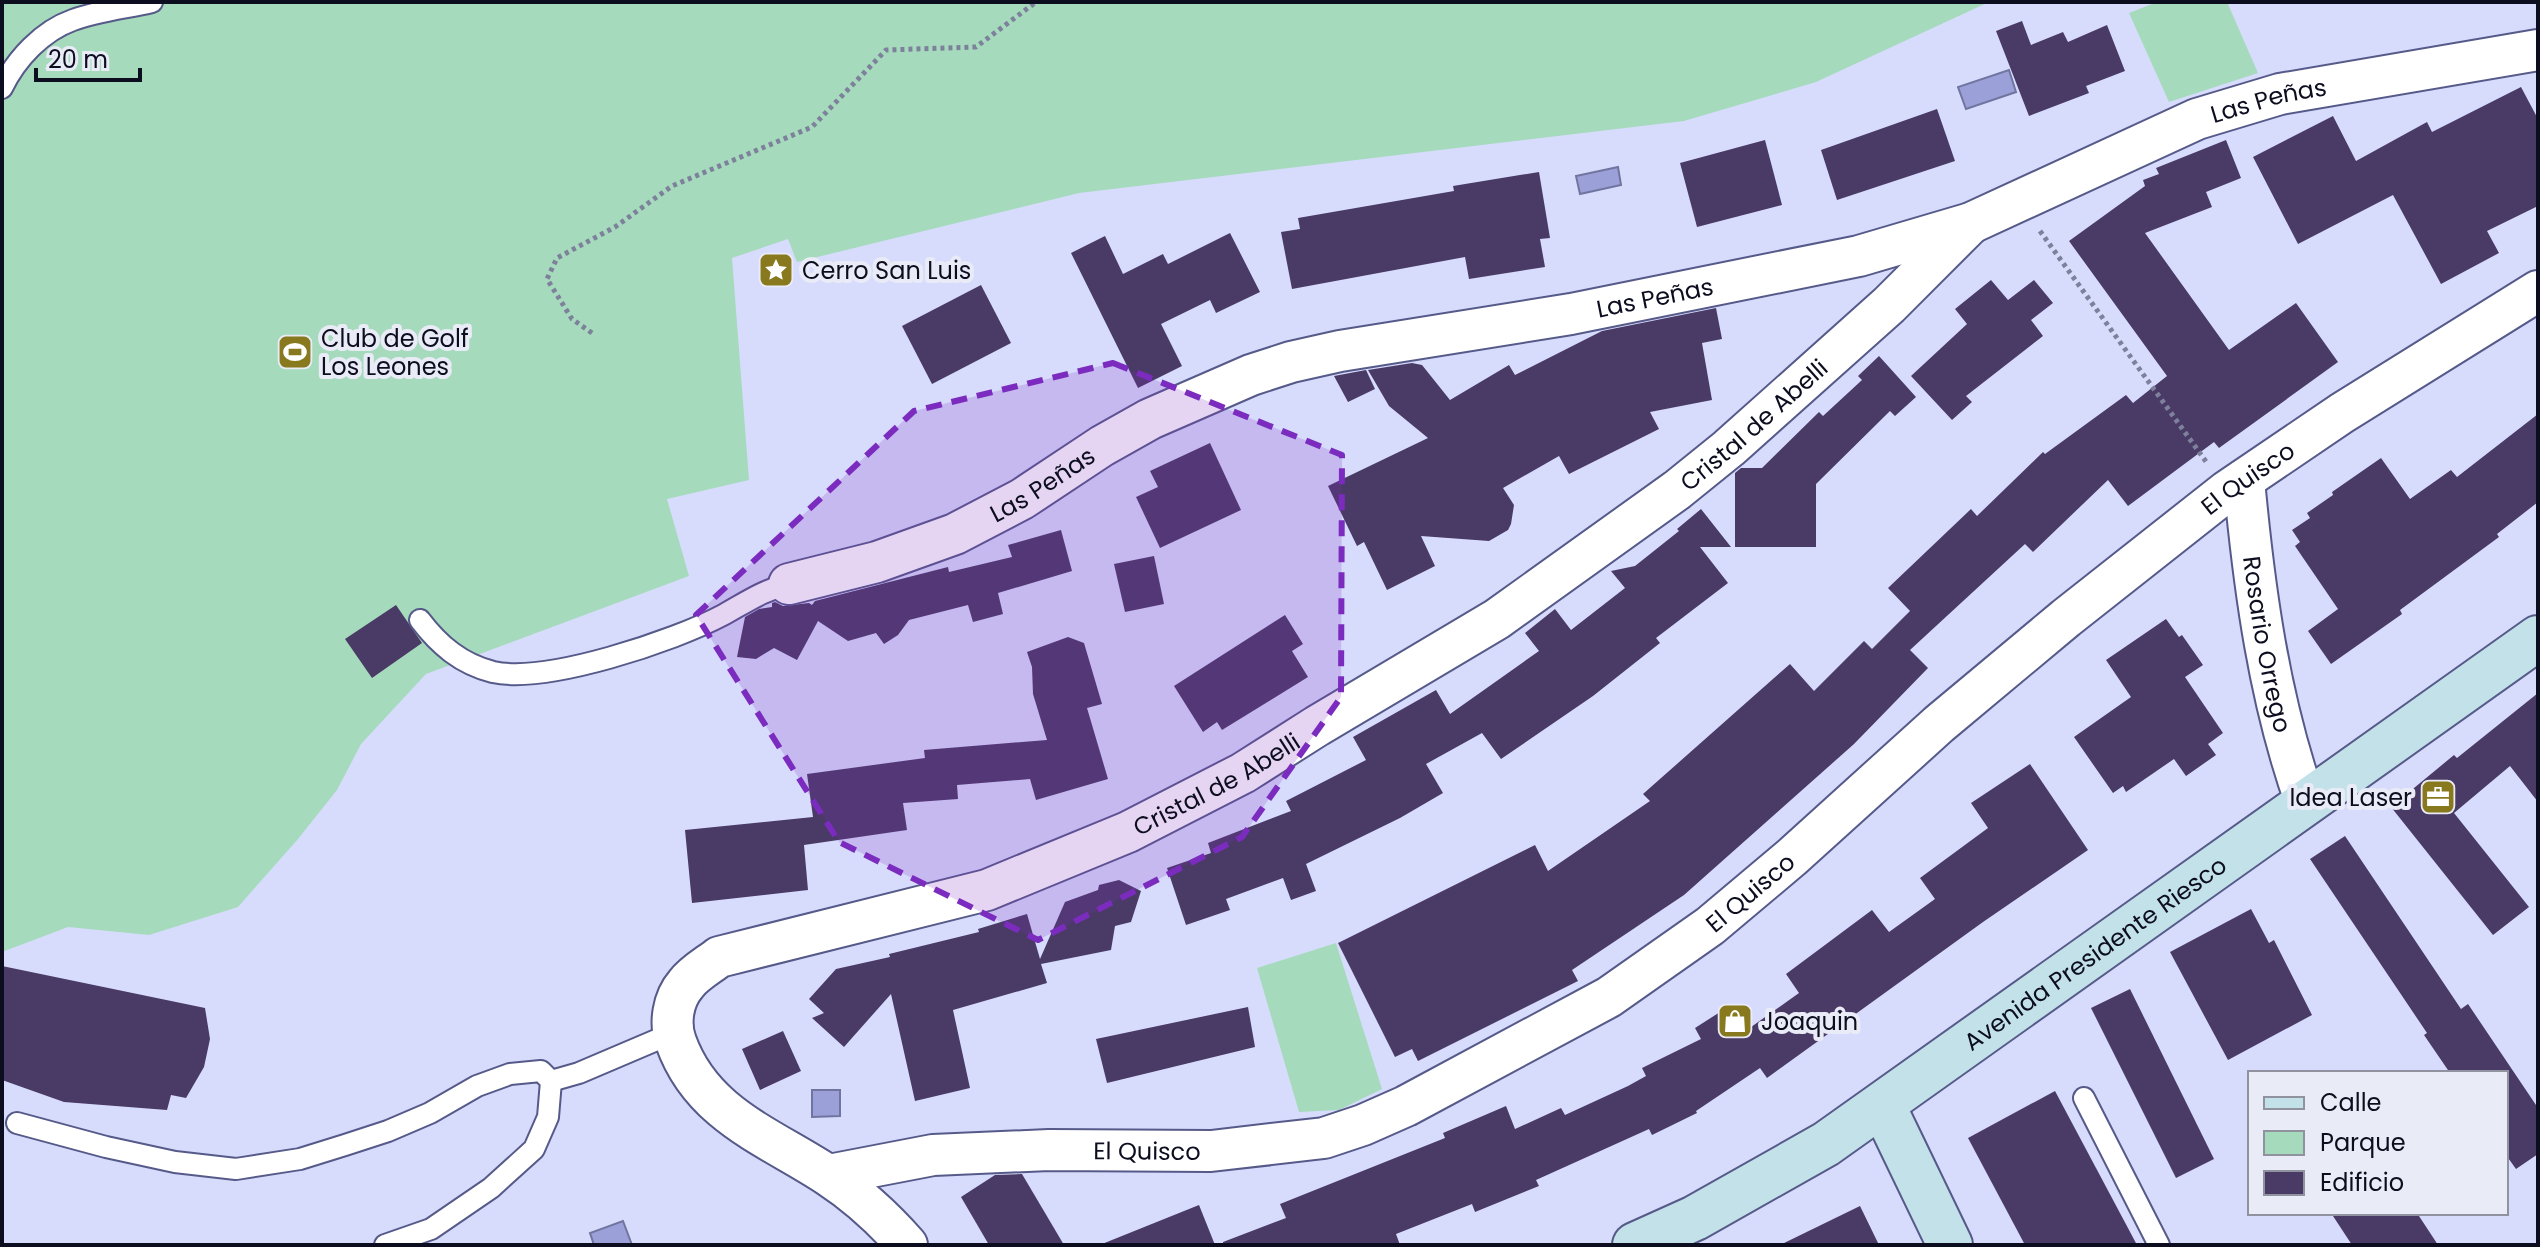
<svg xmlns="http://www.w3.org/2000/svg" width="2540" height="1247" viewBox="0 0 2540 1247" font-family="Poppins,sans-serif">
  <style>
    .green { fill: #a6dabc }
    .water { fill: #9ba1d8; stroke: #7075a0; stroke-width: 2 }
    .building { fill: #4a3a66 }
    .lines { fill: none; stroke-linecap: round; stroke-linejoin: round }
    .lane-casing { stroke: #565a89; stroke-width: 24 }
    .street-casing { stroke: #565a89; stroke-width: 44 }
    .secondary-casing { stroke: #565a89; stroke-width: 48 }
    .path { stroke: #7e819c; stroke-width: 5; stroke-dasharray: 4 4; stroke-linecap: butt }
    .lane { stroke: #fff; stroke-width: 20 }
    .street { stroke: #fff; stroke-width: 40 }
    .secondary { stroke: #c3e1e9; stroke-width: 44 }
    .marked { fill: #7b2cbf; fill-opacity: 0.2; stroke: #7b2cbf; stroke-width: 6; stroke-dasharray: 16 10; stroke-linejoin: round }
    .labels { text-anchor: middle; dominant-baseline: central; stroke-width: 8; stroke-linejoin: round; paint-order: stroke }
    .street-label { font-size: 24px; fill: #0c0d1f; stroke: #e9ebf6 }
    .poi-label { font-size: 24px; fill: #0c0d1f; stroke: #e9ebf6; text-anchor: start }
  </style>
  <rect width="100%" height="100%" fill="#d7dcfd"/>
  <g class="green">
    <polygon points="2,2 1989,2 1816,82 1684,121 1079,193 797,262 788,239 732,258 749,480 667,499 689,576 426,674 361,744 337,790 298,839 238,907 149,935 68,927 2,952"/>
    <polygon points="2157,2 2227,2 2258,73 2169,102 2129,13"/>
    <polygon points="1336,943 1382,1089 1339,1110 1299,1112 1257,968"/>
  </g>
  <g class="water">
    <polygon points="2009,70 2016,92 1966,109 1958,87"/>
    <polygon points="1618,167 1621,185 1580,194 1576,176"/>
    <polygon points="812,1090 840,1090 840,1116 812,1117"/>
    <polygon points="623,1221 632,1245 594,1245 590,1233"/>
  </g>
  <g class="building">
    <polygon points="2022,21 2031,45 2063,32 2068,42 2107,25 2125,71 2086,86 2089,93 2029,116 1996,31"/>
    <polygon points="2521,87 2538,119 2538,206 2487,231 2499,253 2441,284 2393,195 2298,244 2253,157 2333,116 2356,161 2427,122 2432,132"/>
    <polygon points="1937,109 1955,161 1837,200 1821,150"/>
    <polygon points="1765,140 1782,205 1697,227 1680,163"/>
    <polygon points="2226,140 2241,178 2206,192 2212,207 2145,233 2229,350 2296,303 2338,362 2219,448 2214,442 2128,506 2108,480 2033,552 2025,544 1910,650 1928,668 1854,744 1684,895 1572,970 1578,981 1418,1061 1412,1049 1395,1057 1338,943 1535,845 1548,871 1650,801 1643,794 1790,664 1814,691 1864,641 1872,649 1910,611 1888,588 1971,509 1977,516 2043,452 2045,454 2126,395 2133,403 2167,376 2069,241 2145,186 2143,180 2159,174 2156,168"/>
    <polygon points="1539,172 1550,238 1540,239 1545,267 1469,279 1465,257 1292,289 1281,232 1300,229 1298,218 1454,191 1453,186"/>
    <polygon points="1230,233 1260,292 1216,313 1210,300 1161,324 1182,366 1138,388 1071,253 1105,236 1123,274 1163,254 1168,264"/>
    <polygon points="1991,280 2008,300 2034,280 2053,303 2031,320 2043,336 1966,396 1972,402 1952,420 1911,376 1967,324 1955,309"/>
    <polygon points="981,285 1011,343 932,384 902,326"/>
    <polygon points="1716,308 1722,339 1702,343 1712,400 1650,412 1659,429 1569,474 1559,456 1503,488 1514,505 1511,524 1508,530 1489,541 1421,536 1435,566 1387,590 1364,542 1357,546 1328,486 1428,438 1389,406 1368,370 1412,363 1422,365 1450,400 1509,365 1515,375 1602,331"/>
    <polygon points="1879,356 1916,397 1895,416 1890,411 1816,484 1816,547 1735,547 1735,473 1741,468 1762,468 1819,412 1823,416 1862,380 1858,376"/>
    <polygon points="1366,370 1375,389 1348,402 1334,376"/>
    <polygon points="2538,414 2538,502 2497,534 2499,537 2400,610 2402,614 2331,664 2308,631 2338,609 2295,546 2300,542 2292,530 2310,518 2307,513 2333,495 2332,492 2381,458 2410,499 2451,470 2457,477"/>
    <polygon points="1210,443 1241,510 1160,548 1136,497 1158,487 1150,471"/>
    <polygon points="1701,509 1731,547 1700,547 1728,583 1656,638 1660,643 1593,696 1501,759 1482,733 1426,764 1443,793 1400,818 1306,864 1316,891 1291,900 1283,878 1226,899 1230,910 1186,925 1167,868 1211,853 1208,843 1291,811 1286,801 1366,760 1353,737 1436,690 1450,714 1539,651 1525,633 1555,609 1571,630 1625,588 1611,571 1635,566 1679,531 1677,529"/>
    <polygon points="1061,530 1072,571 998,593 1003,614 973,622 968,605 909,620 898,635 884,644 876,633 848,641 818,621 797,660 774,648 756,659 737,657 745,617 759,609 772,607 772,603 775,602 783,606 809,603 812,605 815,601 948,567 949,572 1012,557 1008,545"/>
    <polygon points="1154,556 1164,604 1125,612 1114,564"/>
    <polygon points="396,605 422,643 372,678 345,639"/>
    <polygon points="1285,615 1303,644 1292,651 1308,677 1222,730 1217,722 1203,732 1174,686"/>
    <polygon points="2166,619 2179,637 2182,635 2203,665 2185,677 2223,733 2208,744 2216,755 2186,776 2174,759 2126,792 2123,786 2113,793 2074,737 2131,697 2106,660"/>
    <polygon points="1068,637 1084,643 1102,704 1087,708 1108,779 1036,800 1030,779 957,785 958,799 903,803 907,830 804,845 808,890 692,903 685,830 813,817 807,774 925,758 924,750 1047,740 1033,694 1032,667 1027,652"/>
    <polygon points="2538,693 2538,802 2510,766 2454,813 2529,907 2493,935 2391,807 2454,755 2457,758"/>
    <polygon points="2030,764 2088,850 1983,922 1767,1078 1760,1068 1696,1111 1697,1113 1652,1135 1649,1129 1536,1180 1539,1186 1475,1212 1472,1204 1396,1234 1400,1245 1223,1245 1223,1242 1286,1218 1280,1204 1445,1138 1443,1133 1506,1106 1515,1129 1561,1108 1565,1115 1628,1086 1646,1076 1642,1068 1701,1039 1695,1028 1720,1012 1737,1037 1799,993 1786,974 1872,910 1889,932 1935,899 1920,878 1988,828 1971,803"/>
    <polygon points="2345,836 2461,1009 2468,1004 2538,1108 2538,1154 2516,1169 2506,1155 2506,1073 2450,1073 2424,1035 2427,1033 2310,859"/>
    <polygon points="1119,880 1141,891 1131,922 1115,926 1111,950 1041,964 1047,983 953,1010 970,1088 915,1101 891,994 844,1047 812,1018 824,1013 809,999 836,969 890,957 889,954 979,932 978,929 1027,914 1040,959 1065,902 1098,890 1099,885"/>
    <polygon points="2251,909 2269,943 2274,940 2312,1015 2228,1060 2170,952"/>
    <polygon points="2,966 205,1008 210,1039 204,1067 186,1098 171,1095 167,1110 64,1102 2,1080"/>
    <polygon points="2130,989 2214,1159 2176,1178 2091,1008"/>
    <polygon points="1248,1007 1255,1047 1107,1083 1096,1039"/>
    <polygon points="783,1031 801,1071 760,1090 742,1049"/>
    <polygon points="2055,1091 2137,1245 2025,1245 1968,1138"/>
    <polygon points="1022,1174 1064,1245 989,1245 961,1197 995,1175"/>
    <polygon points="1199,1205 1215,1245 1102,1245 1102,1244"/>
    <polygon points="1860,1206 1879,1245 1780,1245"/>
    <polygon points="2331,1213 2417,1213 2438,1245 2352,1245"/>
  </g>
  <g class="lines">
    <defs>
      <g id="lane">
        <path d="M2,88C16,59 42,31 73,20C97,11 126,8 152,2"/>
        <path d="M420,620C439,645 461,664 493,672C546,684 674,641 723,615C745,603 763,590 789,584"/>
        <polyline points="551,1081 579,1073 673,1033"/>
        <polyline points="2084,1098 2159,1245"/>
        <polyline points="17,1123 106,1147 175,1162 236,1169 300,1159 345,1145 388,1131 430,1113 477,1086 510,1074 541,1071 551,1081 548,1117 534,1149 491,1188 431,1229 385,1245"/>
      </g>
      <g id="street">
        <path id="s1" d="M2244,480C2254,588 2269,700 2306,803"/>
        <path id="s2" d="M789,584L877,562L955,534L1022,499L1102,446L1150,419L1251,375L1291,362L1340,351L1571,314L1859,256L1971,223L2197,119L2280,94L2538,50"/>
        <path id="s3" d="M829,1175L933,1155L1049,1150L1211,1151L1324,1138L1363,1125L1406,1106L1609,997L1710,926L1792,857L1939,724L2066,618L2227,491L2342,413L2538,291"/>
        <path id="s4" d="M907,1245C884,1219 858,1195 829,1176C770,1137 702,1115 676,1042C669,1023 673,999 686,984C694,973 709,965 719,957L987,890L1128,832L1243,773L1317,726L1497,619L1677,490L1729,448L1889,305L1971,223"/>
      </g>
      <g id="secondary">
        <polyline points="1883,1106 1950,1245"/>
        <path id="s5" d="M1635,1245L1695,1218L1826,1144L2538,638"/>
      </g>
    </defs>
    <use href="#lane" class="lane-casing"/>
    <use href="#street" class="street-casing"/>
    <use href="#secondary" class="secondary-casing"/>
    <g class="path">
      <polyline points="2040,231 2207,463"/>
      <polyline points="592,333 572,319 547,279 557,258 615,227 672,186 812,127 886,50 976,47 1036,2"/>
    </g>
    <use href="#lane" class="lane"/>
    <use href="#street" class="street"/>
    <use href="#secondary" class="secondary"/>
  </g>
  <path class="marked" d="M1113,363L1342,455L1341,697L1242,837L1038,940L839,842L696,615L914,411Z"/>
  <defs>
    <symbol id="sight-square" viewBox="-11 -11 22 22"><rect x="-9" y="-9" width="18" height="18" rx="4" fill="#88791e" stroke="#e9ebf6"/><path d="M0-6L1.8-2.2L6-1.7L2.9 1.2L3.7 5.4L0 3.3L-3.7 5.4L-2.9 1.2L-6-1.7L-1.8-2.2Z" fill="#fff"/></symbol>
    <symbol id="stadium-square" viewBox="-11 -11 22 22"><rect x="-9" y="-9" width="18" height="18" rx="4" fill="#88791e" stroke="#e9ebf6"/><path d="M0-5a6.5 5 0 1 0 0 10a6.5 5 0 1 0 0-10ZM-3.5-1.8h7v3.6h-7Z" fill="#fff"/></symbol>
    <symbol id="office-square" viewBox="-11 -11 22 22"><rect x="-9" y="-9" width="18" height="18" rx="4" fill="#88791e" stroke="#e9ebf6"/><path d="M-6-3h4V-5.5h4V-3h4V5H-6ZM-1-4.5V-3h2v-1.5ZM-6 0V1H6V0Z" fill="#fff"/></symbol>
    <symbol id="shop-square" viewBox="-11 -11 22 22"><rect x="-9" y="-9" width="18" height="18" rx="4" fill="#88791e" stroke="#e9ebf6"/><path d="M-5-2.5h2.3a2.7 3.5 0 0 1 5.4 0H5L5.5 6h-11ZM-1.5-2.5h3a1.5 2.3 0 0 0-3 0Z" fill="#fff"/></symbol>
  </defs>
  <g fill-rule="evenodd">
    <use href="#sight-square" x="756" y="250" width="40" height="40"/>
    <use href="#stadium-square" x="275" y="332" width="40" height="40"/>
    <use href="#office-square" x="2418" y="777" width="40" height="40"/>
    <use href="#shop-square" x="1715" y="1001" width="40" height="40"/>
  </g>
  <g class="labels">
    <g class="street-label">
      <text stroke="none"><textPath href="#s2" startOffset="1570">Las Peñas</textPath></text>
      <text stroke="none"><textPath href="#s2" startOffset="922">Las Peñas</textPath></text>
      <text stroke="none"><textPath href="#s4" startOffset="1594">Cristal de Abelli</textPath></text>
      <text stroke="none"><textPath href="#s3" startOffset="1640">El Quisco</textPath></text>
      <text stroke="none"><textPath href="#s2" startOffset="274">Las Peñas</textPath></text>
      <text stroke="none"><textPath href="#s1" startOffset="166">Rosario Orrego</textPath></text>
      <text stroke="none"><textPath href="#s4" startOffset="946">Cristal de Abelli</textPath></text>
      <text stroke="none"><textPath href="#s3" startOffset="992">El Quisco</textPath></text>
      <text stroke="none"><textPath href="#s5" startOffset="546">Avenida Presidente Riesco</textPath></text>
      <text stroke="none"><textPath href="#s3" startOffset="320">El Quisco</textPath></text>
    </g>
    <g class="poi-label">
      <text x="802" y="270">Cerro San Luis</text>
      <text x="321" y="338">Club de Golf<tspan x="321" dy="28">Los Leones</tspan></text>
      <text x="2412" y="797" text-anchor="end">Idea Laser</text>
      <text x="1761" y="1021">Joaquin</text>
    </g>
  </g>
  <rect width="2540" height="1247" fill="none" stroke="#0c0d1f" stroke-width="8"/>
  <rect x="2248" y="1071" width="260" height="144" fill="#e9ebf6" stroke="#9192a0" stroke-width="2"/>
  <rect x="2264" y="1097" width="40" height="12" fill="#c3e1e9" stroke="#9192a0" stroke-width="2"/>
  <text x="2320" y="1111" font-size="24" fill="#0c0d1f">Calle</text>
  <rect x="2264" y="1131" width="40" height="24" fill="#a6dabc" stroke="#9192a0" stroke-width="2"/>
  <text x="2320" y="1151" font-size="24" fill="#0c0d1f">Parque</text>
  <rect x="2264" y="1171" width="40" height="24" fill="#4a3a66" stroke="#9192a0" stroke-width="2"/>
  <text x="2320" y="1191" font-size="24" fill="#0c0d1f">Edificio</text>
  <path d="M36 68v12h104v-12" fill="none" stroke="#0c0d1f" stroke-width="4"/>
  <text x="48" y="68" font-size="24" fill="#0c0d1f" stroke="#e9ebf6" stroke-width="6" paint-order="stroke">20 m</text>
</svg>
